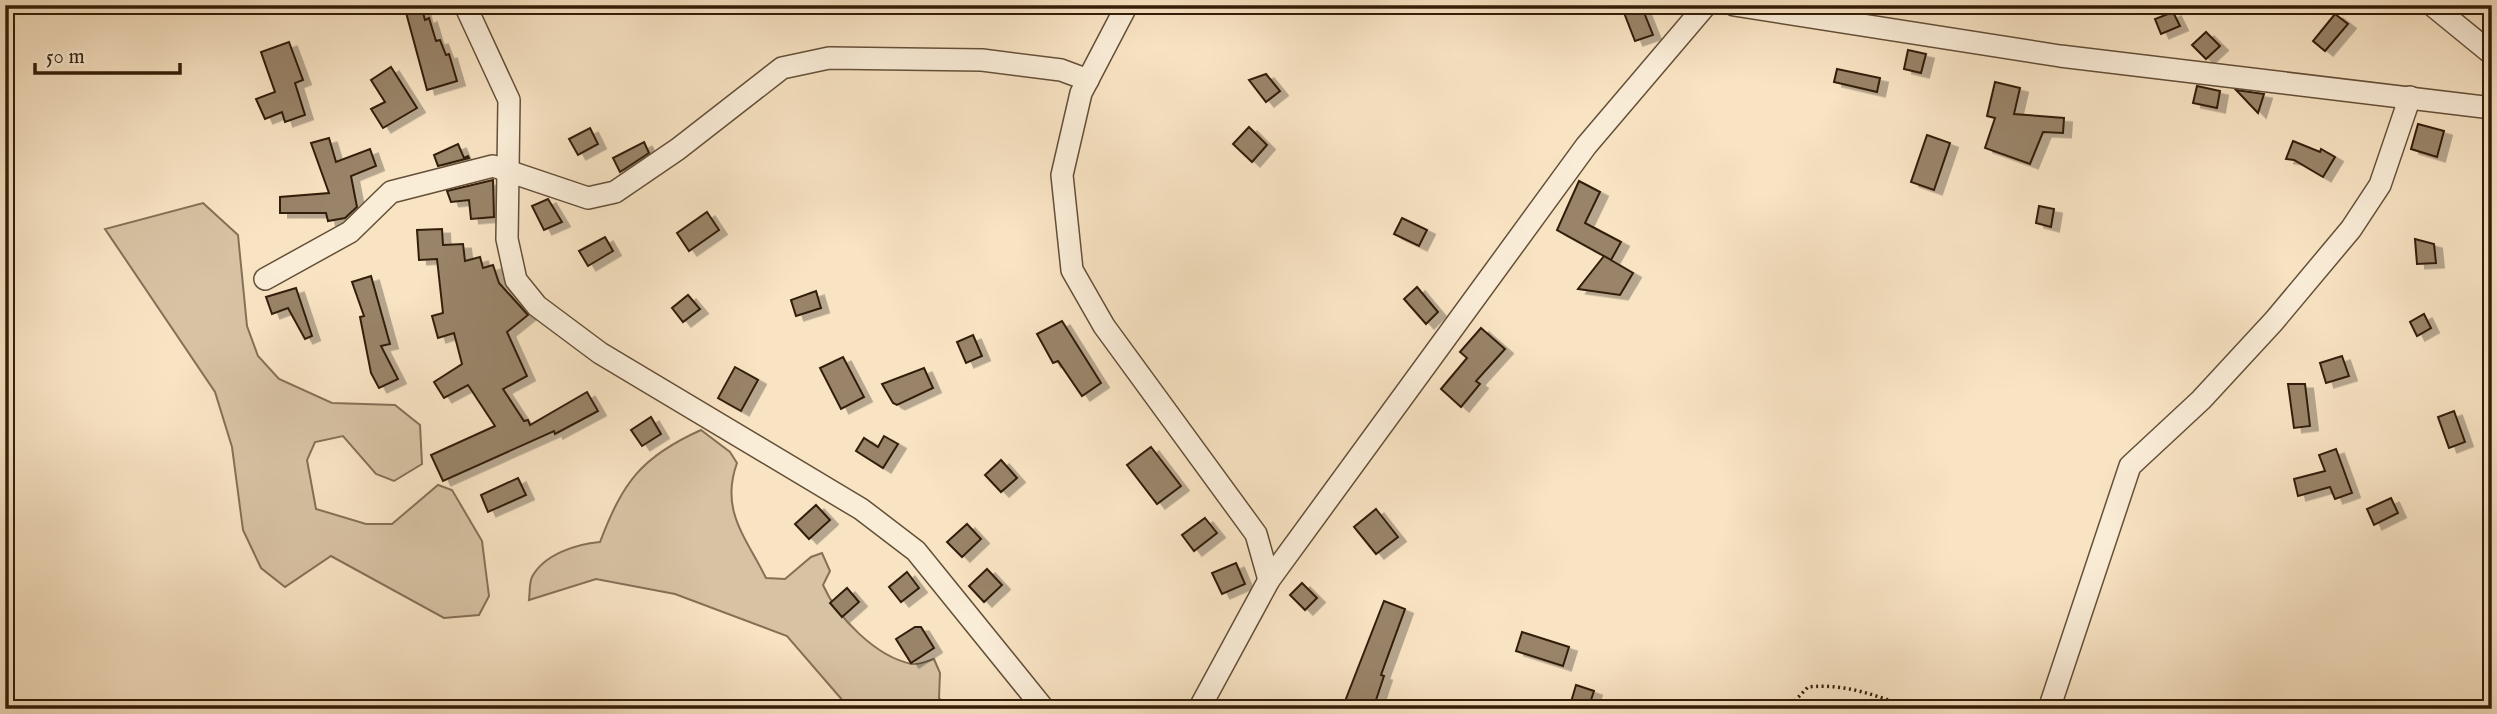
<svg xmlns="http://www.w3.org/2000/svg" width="2497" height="714" viewBox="0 0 2497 714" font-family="'IM FELL English',serif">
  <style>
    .green { fill: #d7c2a3; stroke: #857056; stroke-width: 2 }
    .building { fill: #998469; stroke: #331e08; stroke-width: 2; filter: url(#shadow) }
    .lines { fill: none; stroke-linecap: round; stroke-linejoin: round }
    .minor-casing { stroke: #644f37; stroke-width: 24 }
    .path { stroke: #331e08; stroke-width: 3.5; stroke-dasharray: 2 3.5; stroke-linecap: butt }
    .minor { stroke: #faedd8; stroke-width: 21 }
  </style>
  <defs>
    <filter id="shadow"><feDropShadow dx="8" dy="4.5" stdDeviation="0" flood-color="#0004"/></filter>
  </defs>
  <rect width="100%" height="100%" fill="#f8e3c3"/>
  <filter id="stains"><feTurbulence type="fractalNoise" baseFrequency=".00286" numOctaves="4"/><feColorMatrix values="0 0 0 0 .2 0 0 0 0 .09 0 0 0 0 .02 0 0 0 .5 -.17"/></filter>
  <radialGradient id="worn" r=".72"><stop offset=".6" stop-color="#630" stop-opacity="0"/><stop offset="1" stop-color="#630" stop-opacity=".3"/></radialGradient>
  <g class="green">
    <polygon points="203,203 238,235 247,326 258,356 279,379 332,403 395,405 420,425 422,464 394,481 376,474 343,436 315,442 307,460 316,509 366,524 392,524 438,485 452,490 482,541 489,596 479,615 444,618 331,556 285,587 261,568 243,530 232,447 215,392 105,229"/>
    <path d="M701,430L730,452L737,463C720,510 745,536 766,578L785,579L811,557L822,553L830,571L823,585C837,617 876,657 912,664C919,665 927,661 934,659L940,673L939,698L948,709H850L787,636L675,594L596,579L529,600C530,593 529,583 532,577C544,554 577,544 600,542C623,482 641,457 701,430Z"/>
  </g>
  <g class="building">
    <polygon points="404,5 421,5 425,20 429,18 436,41 440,40 446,55 449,54 457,81 427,90"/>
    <polygon points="1621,5 1641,5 1653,35 1635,41"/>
    <polygon points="2173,12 2180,26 2161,34 2155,19"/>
    <polygon points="2335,14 2348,24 2325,51 2313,41"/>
    <polygon points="2206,32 2220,46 2206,59 2192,45"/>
    <polygon points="289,42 303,80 295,83 305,115 285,122 282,112 265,119 256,99 275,92 261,52"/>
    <polygon points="1908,50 1926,54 1921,73 1904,69"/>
    <polygon points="391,67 417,108 383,128 371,109 385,102 371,80"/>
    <polygon points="1837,69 1880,78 1877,92 1834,82"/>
    <polygon points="1266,74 1280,91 1266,102 1249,80"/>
    <polygon points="1995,82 2020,88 2014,114 2064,118 2063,133 2043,132 2030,164 1985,148 1995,118 1987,116"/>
    <polygon points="2197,86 2220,91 2217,108 2193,103"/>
    <polygon points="2236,90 2264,94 2258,113"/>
    <polygon points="2418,124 2444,131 2437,157 2411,149"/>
    <polygon points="1249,127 1267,145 1252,162 1233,144"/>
    <polygon points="590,128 598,144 578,155 569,139"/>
    <polygon points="1927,135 1950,143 1934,190 1911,182"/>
    <polygon points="329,138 336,162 370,149 376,166 351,176 357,207 345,218 328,221 326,213 280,213 280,197 329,193 311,143"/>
    <polygon points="2293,141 2320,152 2321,149 2335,157 2323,177 2294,160 2286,159"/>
    <polygon points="644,142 649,153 620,172 613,158"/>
    <polygon points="458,144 464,158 468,156 469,158 438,166 434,155"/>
    <polygon points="493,180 494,217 471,219 469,200 451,202 447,191"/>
    <polygon points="1579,181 1600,192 1585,223 1621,242 1611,260 1557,230"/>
    <polygon points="548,199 562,222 544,230 532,206"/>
    <polygon points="2039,206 2054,209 2051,227 2036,223"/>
    <polygon points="707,212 719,230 689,251 677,233"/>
    <polygon points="1402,218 1427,230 1419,246 1394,234"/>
    <polygon points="442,229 443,245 463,244 465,261 480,257 483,268 493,265 499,283 528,315 507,332 527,376 503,389 524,421 528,420 530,425 587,392 598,411 555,434 554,431 443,481 431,455 495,426 468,385 444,398 434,382 462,364 454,333 438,338 432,316 443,313 437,259 419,260 417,230"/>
    <polygon points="605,237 613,251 588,266 579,251"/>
    <polygon points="2415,239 2434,244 2436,263 2417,264"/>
    <polygon points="1604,256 1633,273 1620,295 1578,289"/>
    <polygon points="371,276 390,344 381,346 398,379 379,388 371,373 360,317 364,316 352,282"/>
    <polygon points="1417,287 1438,312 1426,324 1404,299"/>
    <polygon points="296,288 312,336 305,339 288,308 272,314 266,297"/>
    <polygon points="816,291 821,308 796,316 791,300"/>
    <polygon points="688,295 700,309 683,322 672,308"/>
    <polygon points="2424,314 2431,328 2417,336 2410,322"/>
    <polygon points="1062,321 1101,383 1082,396 1058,361 1053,363 1037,334"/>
    <polygon points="1481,328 1505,349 1476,381 1480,384 1461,407 1441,389 1467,358 1460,352"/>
    <polygon points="973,335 982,356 966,363 957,342"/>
    <polygon points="2342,356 2349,376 2326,383 2320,363"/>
    <polygon points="843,357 864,397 841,409 820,368"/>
    <polygon points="735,367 758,380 741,411 718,398"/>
    <polygon points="924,368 933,388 897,405 893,403 882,384"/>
    <polygon points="2288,384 2305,384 2310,426 2294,428"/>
    <polygon points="2454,411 2465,442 2449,448 2438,417"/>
    <polygon points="651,417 661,434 642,446 631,430"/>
    <polygon points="884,436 898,444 883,468 856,451 864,438 878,447"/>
    <polygon points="1151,447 1181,486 1157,504 1127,465"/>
    <polygon points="2336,449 2352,493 2335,499 2330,487 2298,496 2294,479 2325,471 2319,455"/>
    <polygon points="1001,460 1017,478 1001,492 985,475"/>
    <polygon points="518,478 526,495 488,512 481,495"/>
    <polygon points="2391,498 2398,513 2374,525 2367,509"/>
    <polygon points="816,505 830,520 809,539 795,524"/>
    <polygon points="1376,509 1398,537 1376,554 1354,527"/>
    <polygon points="1205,518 1217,533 1194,551 1182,535"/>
    <polygon points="967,524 981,539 962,557 947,542"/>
    <polygon points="1236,563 1245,584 1222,594 1212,573"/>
    <polygon points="987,569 1002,585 984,602 969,586"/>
    <polygon points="907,572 919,588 901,602 889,587"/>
    <polygon points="1302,583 1317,598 1305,610 1290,595"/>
    <polygon points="847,588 859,602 842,617 830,603"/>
    <polygon points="1384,601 1405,609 1381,675 1384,676 1373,709 1342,709"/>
    <polygon points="915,627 921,627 934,648 911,663 896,639"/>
    <polygon points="1522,632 1569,647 1563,666 1516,651"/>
    <polygon points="1576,685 1594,691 1588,709 1569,709"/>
  </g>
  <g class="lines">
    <defs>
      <g id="minor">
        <polyline points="465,5 509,100 507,239 516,280 537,306 600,353 861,509 916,551 1044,709"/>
        <polyline points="1127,5 1081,93 1062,175 1072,270 1104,326 1256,534 1269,580"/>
        <polyline points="1734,5 2060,56 2492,108"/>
        <polyline points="2432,5 2492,54"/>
        <polyline points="265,279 350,232 391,192 493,166 588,198 615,192 678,149 782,68 829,58 982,60 1061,70 1088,80"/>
        <polyline points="1199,709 1269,580 1586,146 1706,5"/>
        <polyline points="2049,709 2130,466 2201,400 2274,321 2351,229 2380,185 2410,97"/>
      </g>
    </defs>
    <use href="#minor" class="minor-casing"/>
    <path class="path" d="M1787,709L1808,687C1846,683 1877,696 1913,709"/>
    <use href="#minor" class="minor"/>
  </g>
  <rect width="2497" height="714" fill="none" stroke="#f8e3c3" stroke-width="28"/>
  <rect x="7" y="7" width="2483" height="700" fill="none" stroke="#331e08" stroke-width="3.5"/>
  <rect x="14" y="14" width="2469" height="686" fill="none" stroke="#331e08" stroke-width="2"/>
  <path d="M35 63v10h145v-10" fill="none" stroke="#331e08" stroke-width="3.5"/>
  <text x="46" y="63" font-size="21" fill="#331e08" stroke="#faedd8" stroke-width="5" paint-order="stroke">50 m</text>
  <rect width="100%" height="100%" filter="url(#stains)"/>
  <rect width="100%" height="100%" fill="url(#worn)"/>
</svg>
